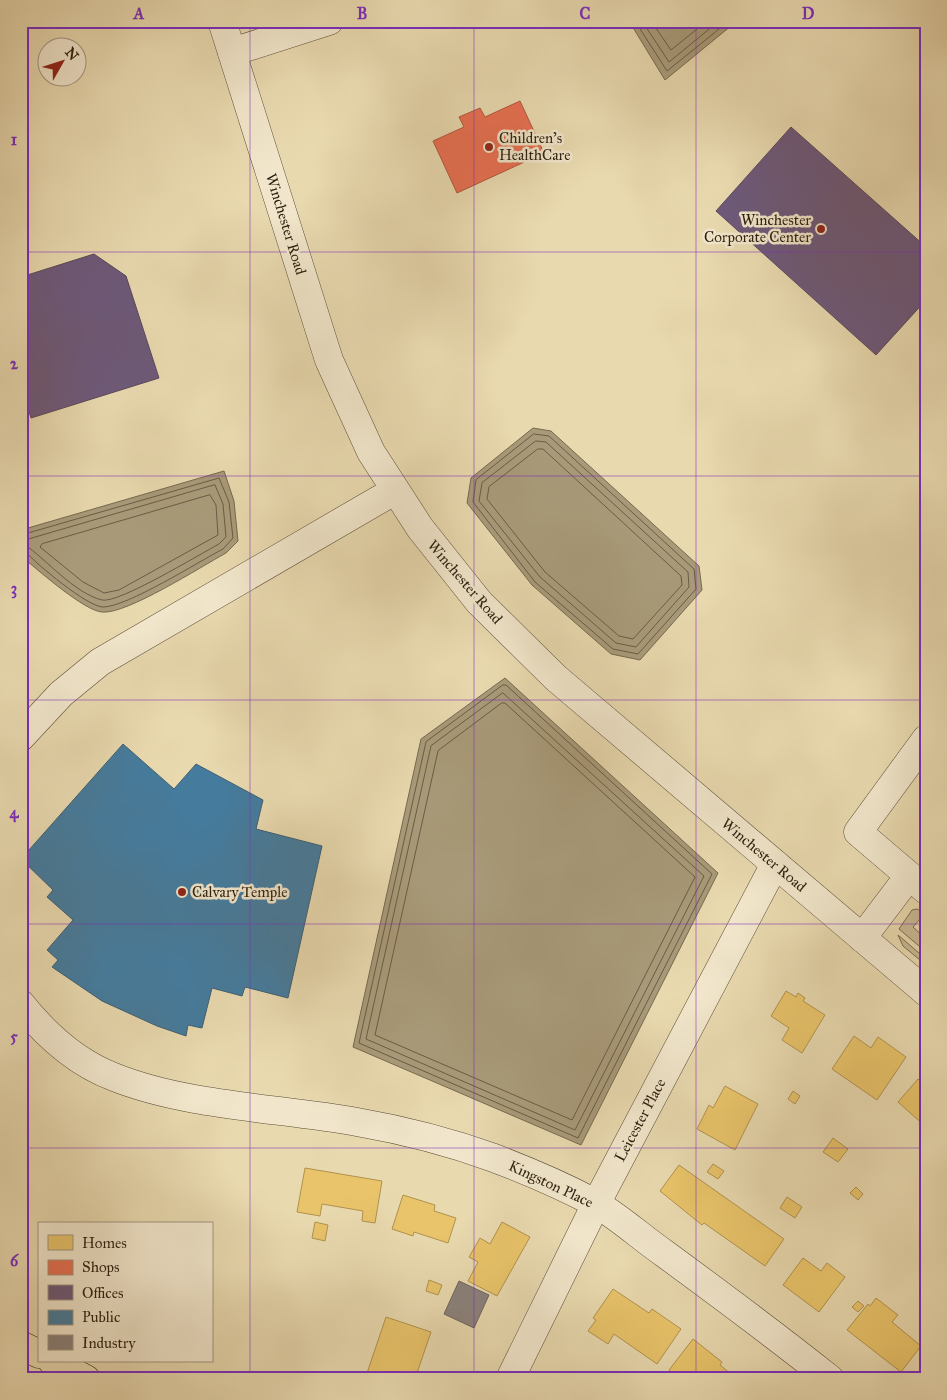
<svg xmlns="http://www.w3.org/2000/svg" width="947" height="1400" viewBox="0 0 947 1400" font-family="'IM FELL Great Primer',serif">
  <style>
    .green { fill: #c9b994; stroke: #7a6c52 }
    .water { fill: #a89a79; stroke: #76694f }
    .homes { fill: #e9c46a; stroke: #b0924f }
    .shops { fill: #e76f51; stroke: #af573d }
    .offices { fill: #6d597a; stroke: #59485a }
    .public { fill: #457b9d; stroke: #3d5f72 }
    .industry { fill: #8a817c; stroke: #6e645b }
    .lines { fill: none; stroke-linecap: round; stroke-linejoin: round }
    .shore { stroke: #6a5c44; stroke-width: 1 }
    .minor-casing { stroke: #5a4e37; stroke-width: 29 }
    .highway-casing { stroke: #2b1f0f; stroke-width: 29 }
    .minor { stroke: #f1e6cb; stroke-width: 28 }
    .highway { stroke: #e9d9af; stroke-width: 28 }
    .grid { fill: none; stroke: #7b2cbf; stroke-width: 1; stroke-opacity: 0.55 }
    .poi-dot { fill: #8f2418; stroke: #f1e6cb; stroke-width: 2 }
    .labels { text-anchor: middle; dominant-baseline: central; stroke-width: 5; stroke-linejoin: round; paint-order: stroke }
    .poi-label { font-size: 15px; fill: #2b1f0f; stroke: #f1e6cb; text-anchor: start }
    .street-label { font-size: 15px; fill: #2b1f0f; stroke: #f1e6cb }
    .neatline { fill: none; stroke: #7b2cbf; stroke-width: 2 }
    .grid-label { font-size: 16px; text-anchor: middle; font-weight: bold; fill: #7b2cbf }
  </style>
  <rect width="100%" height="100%" fill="#e9d9af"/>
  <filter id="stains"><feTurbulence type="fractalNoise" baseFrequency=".004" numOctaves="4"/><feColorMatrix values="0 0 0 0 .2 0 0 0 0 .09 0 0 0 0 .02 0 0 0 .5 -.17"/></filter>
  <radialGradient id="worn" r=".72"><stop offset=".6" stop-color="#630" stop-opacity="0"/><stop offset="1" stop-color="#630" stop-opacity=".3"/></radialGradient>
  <g class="green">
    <polygon points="917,909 922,912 921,918 913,927 926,939 926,952 899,929 912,910"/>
    <polygon points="898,935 926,959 926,965 903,946"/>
  </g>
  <g class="water">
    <polygon points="629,21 737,21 665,80"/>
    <polygon points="533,428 551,431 699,566 702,590 640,660 611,654 532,585 467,503 471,478"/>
    <path d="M224,471L234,501L238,541L226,553C202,566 126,615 102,612C85,611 40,572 26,560L21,553V530Z"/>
    <polygon points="505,678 718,873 581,1145 353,1047 421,739"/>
  </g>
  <g class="homes">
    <polygon points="786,991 796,997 798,993 805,998 803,1001 825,1015 802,1053 782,1040 789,1028 771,1016"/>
    <polygon points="854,1036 871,1048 878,1037 906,1057 877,1100 832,1069"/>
    <polygon points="918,1079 926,1086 926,1127 898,1102"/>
    <polygon points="725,1086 758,1104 735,1150 697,1129 709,1105 713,1108"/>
    <polygon points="793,1091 800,1096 795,1104 788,1099"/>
    <polygon points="833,1138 848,1149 838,1162 823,1152"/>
    <polygon points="713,1164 724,1171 718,1179 707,1172"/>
    <polygon points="679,1165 784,1239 765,1266 704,1223 702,1225 660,1191"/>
    <polygon points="305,1168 382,1181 375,1223 362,1221 363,1211 322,1204 320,1216 297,1212"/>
    <polygon points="856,1187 863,1194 858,1200 850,1193"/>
    <polygon points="403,1195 435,1205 434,1211 456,1218 448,1243 414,1232 413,1236 392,1229"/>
    <polygon points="787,1197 802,1207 795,1218 780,1208"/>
    <polygon points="315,1222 328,1225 325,1241 312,1238"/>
    <polygon points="502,1222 530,1237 497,1296 468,1281 478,1262 469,1257 480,1238 490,1244"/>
    <polygon points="803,1258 821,1271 827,1263 845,1277 819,1312 783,1285"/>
    <polygon points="429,1280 442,1285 438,1295 426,1291"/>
    <polygon points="613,1289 649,1313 652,1309 681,1329 657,1364 614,1334 608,1344 588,1331 596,1320 593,1318"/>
    <polygon points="876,1298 898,1315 892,1322 921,1346 901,1372 847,1330 868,1304 870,1306"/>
    <polygon points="858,1301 864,1306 858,1312 852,1307"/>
    <polygon points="386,1317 431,1332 415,1379 365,1379"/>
    <polygon points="693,1339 722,1362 720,1365 737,1379 679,1379 669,1370"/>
  </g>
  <polygon class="shops" points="520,101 544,153 457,193 433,141 464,127 459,117 480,108 485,117"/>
  <g class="offices">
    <polygon points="791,127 926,247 926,300 876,355 716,211"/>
    <polygon points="94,254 126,276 159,378 31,418 21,386 21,277"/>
  </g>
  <polygon class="public" points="123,744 174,789 196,764 263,800 256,829 322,846 288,998 245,987 242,996 212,988 202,1028 188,1025 186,1036 157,1026 102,1001 52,967 58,960 47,950 73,920 47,897 53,890 21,859"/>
  <polygon class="industry" points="459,1281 489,1295 474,1328 444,1314"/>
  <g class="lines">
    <g class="shore">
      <polyline points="635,21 667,71 729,21"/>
      <polyline points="642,21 669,62 719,21"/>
      <polyline points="651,21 671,50 707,21"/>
      <polygon points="534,434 549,436 694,569 696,589 638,654 613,649 535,582 473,502 476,480"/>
      <polygon points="536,441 546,442 688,572 689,587 636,647 616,643 540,577 479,501 482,483"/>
      <polygon points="538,449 543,449 681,576 682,585 633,639 619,636 545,572 487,499 489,487"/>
      <path d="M215,485L223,504L226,537L219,544C200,554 118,604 102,600C74,593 47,560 24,544L26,540Z"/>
      <polygon points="210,495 216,505 218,535 119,590 104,593 83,582 40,547 42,544"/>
      <path d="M21,535L219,478L229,502L233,538L223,549C198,562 127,607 103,607C88,607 36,564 26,552L21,551"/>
      <polygon points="503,685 506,685 712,874 578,1138 359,1043 426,742"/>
      <polygon points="503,693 704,876 575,1130 366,1039 431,746"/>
      <polygon points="502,703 505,703 695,877 572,1120 375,1035 438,751"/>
    </g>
    <defs>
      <g id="minor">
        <polyline points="222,21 329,360 371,452 420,528 479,602 556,678 926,992"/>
        <polyline points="232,52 329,21"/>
        <polyline points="21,737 61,694 100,662 394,491"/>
        <polyline points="926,739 858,832 926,890"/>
        <polyline points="862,938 909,876"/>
        <path d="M21,1004C45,1034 77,1063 114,1077C186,1106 280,1108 357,1122C403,1130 450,1142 494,1158C528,1171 563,1186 595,1203C619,1217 642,1238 665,1254C721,1295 776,1336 830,1379"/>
        <polyline points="510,1379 596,1204 775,864"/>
      </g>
      <g id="highway">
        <polyline points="21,1345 39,1354"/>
        <polyline points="52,1361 86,1379"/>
      </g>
    </defs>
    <use href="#minor" class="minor-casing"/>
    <use href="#highway" class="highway-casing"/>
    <use href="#minor" class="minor"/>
    <use href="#highway" class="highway"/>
  </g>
  <path class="grid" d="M250,21V1379M474,21V1379M696,21V1379M21,252H926M21,476H926M21,700H926M21,924H926M21,1148H926"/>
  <g class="poi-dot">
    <circle cx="489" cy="147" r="5"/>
    <circle cx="821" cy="229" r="5"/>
    <circle cx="182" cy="892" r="5"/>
  </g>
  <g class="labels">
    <g class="poi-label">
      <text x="499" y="138">Children's<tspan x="499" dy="17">HealthCare</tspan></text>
      <text x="811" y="220" text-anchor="end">Winchester<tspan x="811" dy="17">Corporate Center</tspan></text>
      <text x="192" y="892">Calvary Temple</text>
    </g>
    <g class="street-label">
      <text transform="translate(286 224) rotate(73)">Winchester Road</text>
      <text transform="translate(465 582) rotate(49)">Winchester Road</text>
      <text transform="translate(764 855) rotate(40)">Winchester Road</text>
      <text transform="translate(640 1120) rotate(-62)">Leicester Place</text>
      <text transform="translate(551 1184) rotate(25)">Kingston Place</text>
    </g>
  </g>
  <rect width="947" height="1400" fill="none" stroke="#e9d9af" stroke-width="55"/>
  <rect x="38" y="1222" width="175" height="140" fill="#f1e6cb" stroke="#a29680"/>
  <rect x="48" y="1235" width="25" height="15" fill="#e9c46a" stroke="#a29680"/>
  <text x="82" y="1248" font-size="15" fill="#2b1f0f">Homes</text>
  <rect x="48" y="1260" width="25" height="15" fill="#e76f51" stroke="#a29680"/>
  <text x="82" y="1272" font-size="15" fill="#2b1f0f">Shops</text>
  <rect x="48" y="1285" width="25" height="15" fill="#6d597a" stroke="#a29680"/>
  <text x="82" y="1298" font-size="15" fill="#2b1f0f">Offices</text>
  <rect x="48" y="1310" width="25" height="15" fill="#457b9d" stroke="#a29680"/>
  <text x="82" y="1322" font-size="15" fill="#2b1f0f">Public</text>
  <rect x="48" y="1335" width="25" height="15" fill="#8a817c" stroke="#a29680"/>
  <text x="82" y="1348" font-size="15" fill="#2b1f0f">Industry</text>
  <g transform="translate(62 62) rotate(51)"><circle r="24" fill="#f1e6cb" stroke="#a29680"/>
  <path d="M0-4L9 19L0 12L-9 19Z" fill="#8f2418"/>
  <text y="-8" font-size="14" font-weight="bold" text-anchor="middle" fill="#2b1f0f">N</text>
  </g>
  <rect x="28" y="28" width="892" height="1344" class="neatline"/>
  <g class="grid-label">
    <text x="139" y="19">A</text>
    <text x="362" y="19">B</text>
    <text x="585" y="19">C</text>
    <text x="808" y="19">D</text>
    <text x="14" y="145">1</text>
    <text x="14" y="369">2</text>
    <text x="14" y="594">3</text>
    <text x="14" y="818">4</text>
    <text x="14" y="1042">5</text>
    <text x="14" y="1266">6</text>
  </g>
  <rect width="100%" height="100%" filter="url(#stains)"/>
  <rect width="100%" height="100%" fill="url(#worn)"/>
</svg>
